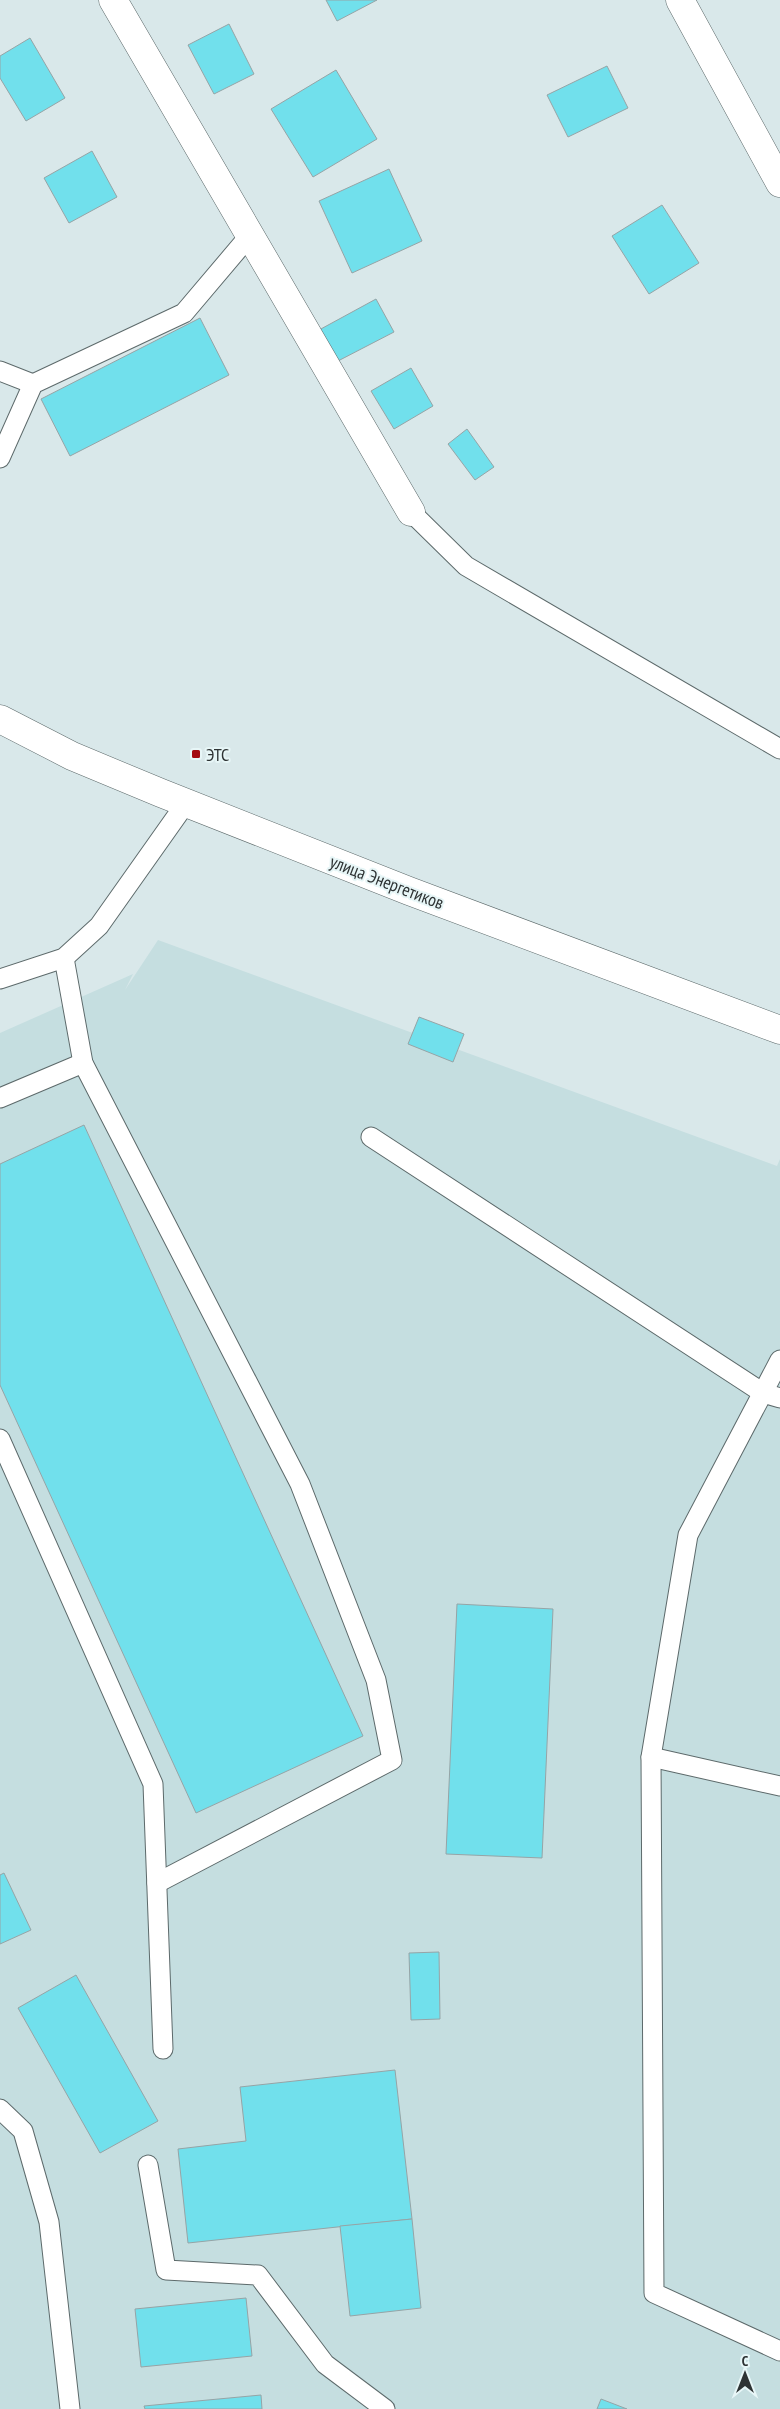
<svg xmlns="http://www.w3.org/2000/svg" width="780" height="2409" viewBox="0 0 780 2409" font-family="'PT Sans Narrow',sans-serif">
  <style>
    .built { fill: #c5dee0 }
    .building { fill: #71e0ec; stroke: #96a4a6 }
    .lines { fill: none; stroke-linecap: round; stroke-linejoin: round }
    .lane-casing { stroke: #5d6a6b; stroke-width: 21 }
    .street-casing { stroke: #5d6a6b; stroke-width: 29 }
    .secondary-casing { stroke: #5d6a6b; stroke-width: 29 }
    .lane { stroke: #fff; stroke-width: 19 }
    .street { stroke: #fff; stroke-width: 28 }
    .secondary { stroke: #fff; stroke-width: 28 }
    .poi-dot { fill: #a30a10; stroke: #e7f6f7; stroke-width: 2 }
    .labels { text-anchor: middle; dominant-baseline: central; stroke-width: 4; stroke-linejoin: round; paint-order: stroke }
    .poi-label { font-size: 18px; fill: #2e3334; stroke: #e7f6f7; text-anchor: start }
    .street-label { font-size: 18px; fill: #2e3334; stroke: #e7f6f7 }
  </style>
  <rect width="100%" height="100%" fill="#d9e8ea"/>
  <polygon class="built" points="158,940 777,1166 780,1159 780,2409 0,2409 0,1033 133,974 125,990"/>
  <g class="building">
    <polygon points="326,0 377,0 337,21"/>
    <polygon points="229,24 254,74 214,94 188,45"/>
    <polygon points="30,38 65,98 26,121 0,78 0,56"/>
    <polygon points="607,66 628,108 568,137 547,95"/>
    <polygon points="336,70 377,139 313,177 271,109"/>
    <polygon points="92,151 117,197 69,223 44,178"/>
    <polygon points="389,169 422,241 352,273 319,201"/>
    <polygon points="662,205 699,263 649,294 612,236"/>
    <polygon points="376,299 394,332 336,362 319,330"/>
    <polygon points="200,318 229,375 70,456 41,399"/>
    <polygon points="411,368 433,406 394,429 371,391"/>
    <polygon points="467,429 494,467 475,480 448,444"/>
    <polygon points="419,1017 464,1034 453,1062 408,1044"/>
    <polygon points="84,1125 363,1736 196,1813 0,1385 0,1164"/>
    <polygon points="457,1604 553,1609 542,1858 446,1854"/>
    <polygon points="4,1873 31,1930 0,1944 0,1875"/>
    <polygon points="439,1952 440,2019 411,2020 409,1953"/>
    <polygon points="76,1975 158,2121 100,2153 18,2008"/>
    <polygon points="395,2070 412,2219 188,2243 178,2149 246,2141 240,2087"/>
    <polygon points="412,2219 421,2308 350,2316 340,2226"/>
    <polygon points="246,2298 252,2356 141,2367 135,2309"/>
    <polygon points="261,2395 262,2409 145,2409 144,2406"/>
    <polygon points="601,2399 627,2409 597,2409"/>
  </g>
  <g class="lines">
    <defs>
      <g id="lane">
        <polyline points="0,371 33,384"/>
        <polyline points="0,458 33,384 184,313 250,235"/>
        <polyline points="411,512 466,566 780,749"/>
        <polyline points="64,958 83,1063 300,1484 376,1680 392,1760 157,1883"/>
        <polyline points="0,979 64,958 99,926 186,803"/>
        <polyline points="0,1098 83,1063"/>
        <polyline points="371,1137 763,1393 780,1398"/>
        <polyline points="780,1360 688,1535 651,1757 780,1786"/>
        <polyline points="0,1439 153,1784 163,2049"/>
        <polyline points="651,1757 654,2293 780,2351"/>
        <polyline points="0,2109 23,2131 49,2222 70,2409"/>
        <polyline points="148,2165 166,2270 258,2275 325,2364 385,2409"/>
      </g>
      <g id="street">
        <polyline points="113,0 411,512"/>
        <polyline points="680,0 780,183"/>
      </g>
      <polyline id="secondary" points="0,719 72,756 161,793 409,891 780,1030"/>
    </defs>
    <use href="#lane" class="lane-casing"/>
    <use href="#street" class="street-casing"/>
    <use href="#secondary" class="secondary-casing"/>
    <use href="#lane" class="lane"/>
    <use href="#street" class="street"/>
    <use href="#secondary" class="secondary"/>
  </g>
  <rect class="poi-dot" x="191" y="749" width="10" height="10" rx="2.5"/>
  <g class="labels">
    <g class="poi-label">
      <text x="206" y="754">ЭТС</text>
    </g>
    <g class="street-label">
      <text transform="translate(387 882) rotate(21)">улица Энергетиков</text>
    </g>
  </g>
  <g transform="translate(745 2374)" stroke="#e7f6f7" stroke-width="4" paint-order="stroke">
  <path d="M0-4L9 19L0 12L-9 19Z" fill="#2e3334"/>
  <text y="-8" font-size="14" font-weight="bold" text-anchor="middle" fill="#2e3334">С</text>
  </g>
</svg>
